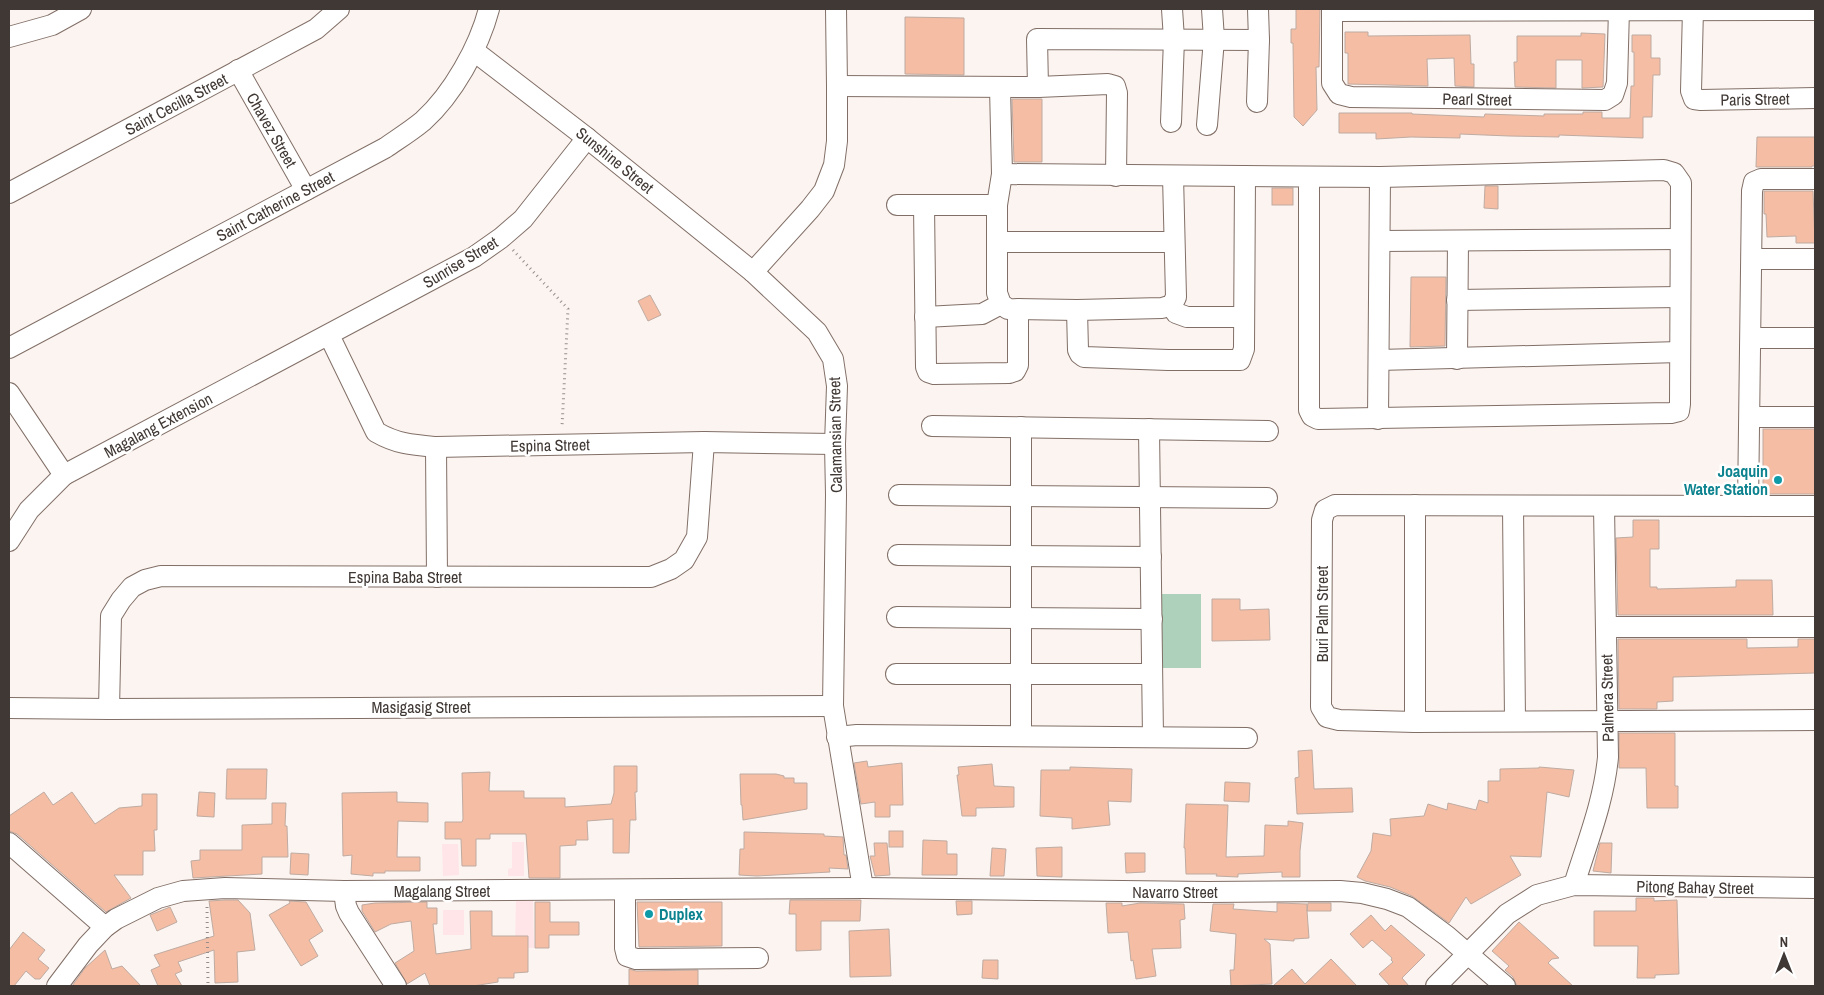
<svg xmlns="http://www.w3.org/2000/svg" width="1824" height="995" viewBox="0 0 1824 995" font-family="'Archivo Narrow',sans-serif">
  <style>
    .commercial { fill: #ffe4e8 }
    .green { fill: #aed1bb }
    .building { fill: #f5bda3; stroke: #bfaba2 }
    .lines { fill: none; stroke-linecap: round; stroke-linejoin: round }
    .minor-casing { stroke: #816f67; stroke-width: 22 }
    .path { stroke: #958d89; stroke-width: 3; stroke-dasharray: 1 4; stroke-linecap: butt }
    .minor { stroke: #fff; stroke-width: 20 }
    .culture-dot { fill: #0f9aa8; stroke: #fff; stroke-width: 2 }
    .labels { text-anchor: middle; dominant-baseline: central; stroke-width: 5; stroke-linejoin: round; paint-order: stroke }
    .street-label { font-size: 16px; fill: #403834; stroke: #fff }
    .culture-label { font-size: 16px; font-weight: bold; fill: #0d838f; stroke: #fff; text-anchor: end }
  </style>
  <rect width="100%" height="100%" fill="#fcf4f0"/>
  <g class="commercial">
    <polygon points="512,842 524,842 524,876 508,876 508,869 512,868"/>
    <polygon points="442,844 458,844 459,875 443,876"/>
    <polygon points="516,897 533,897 534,948 515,947"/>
    <rect x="443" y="910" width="21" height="25"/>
  </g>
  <rect class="green" x="1161" y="594" width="40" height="74"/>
  <g class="building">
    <polygon points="1296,9 1320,9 1319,67 1316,67 1317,110 1303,126 1294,117 1293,43 1291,43 1291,29 1296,29"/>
    <polygon points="905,17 964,18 964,75 905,74"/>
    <polygon points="1345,32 1368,32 1368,36 1470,35 1471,64 1474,64 1474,87 1455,86 1454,58 1427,59 1428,86 1348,84 1348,53 1345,53"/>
    <polygon points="1581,33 1605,34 1603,87 1582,88 1582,60 1556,60 1556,88 1515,87 1514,62 1517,62 1517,36 1581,36"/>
    <polygon points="1632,35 1651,35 1651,58 1660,58 1660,75 1653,75 1652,117 1643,117 1643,138 1559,135 1559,137 1509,136 1460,134 1460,138 1411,137 1376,139 1376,133 1339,133 1339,113 1412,113 1412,114 1484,117 1485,114 1544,116 1544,114 1583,114 1583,112 1602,112 1602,118 1630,118 1631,86 1634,86 1634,52 1632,52"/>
    <polygon points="1012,99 1042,99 1042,162 1014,162"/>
    <polygon points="1757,137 1815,137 1815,166 1812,166 1812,167 1756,167"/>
    <polygon points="1485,186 1498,186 1498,209 1484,208"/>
    <rect x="1272" y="188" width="21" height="17"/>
    <polygon points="1764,191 1813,191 1815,243 1796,243 1796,236 1767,237 1766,214 1764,214"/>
    <polygon points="1411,277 1446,277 1445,346 1410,347"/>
    <polygon points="650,295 661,315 648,321 638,301"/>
    <rect x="1763" y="429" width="52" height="65"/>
    <polygon points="1633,520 1659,520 1659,549 1650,549 1650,587 1657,587 1657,589 1736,587 1736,580 1772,580 1773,615 1618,615 1616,538 1633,537"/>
    <polygon points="1212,599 1240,599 1240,610 1269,609 1270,640 1212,641"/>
    <polygon points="1618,639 1747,639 1747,648 1798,647 1798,639 1815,639 1815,673 1673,677 1673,701 1657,702 1657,709 1619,709"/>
    <polygon points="1619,733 1675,733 1675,786 1678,786 1678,808 1647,808 1646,768 1619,768"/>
    <polygon points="1312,750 1314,789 1352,788 1353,812 1297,814 1295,778 1299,777 1298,751"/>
    <polygon points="867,761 868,767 902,763 903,805 890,805 890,817 875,817 875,802 861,804 854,763"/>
    <polygon points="992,764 994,786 1014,787 1014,807 976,808 976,816 962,816 957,775 959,775 958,767"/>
    <polygon points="614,766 637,766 637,792 635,792 636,820 630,820 629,853 613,853 613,819 587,821 588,840 576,840 576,845 560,846 560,878 529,878 526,834 490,834 490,839 476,839 476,866 462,866 461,839 445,839 445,822 462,822 463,819 462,773 490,772 489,791 524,791 524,798 565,798 565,807 611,804 614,793"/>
    <polygon points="1070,767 1132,769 1131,802 1108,801 1110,825 1072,829 1072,818 1040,816 1041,770 1070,770"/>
    <polygon points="1539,767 1574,770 1569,797 1547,792 1541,857 1510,856 1521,875 1471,904 1466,897 1449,923 1412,896 1390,887 1365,881 1357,877 1371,851 1373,833 1391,836 1390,819 1424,816 1428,804 1447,810 1448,803 1476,810 1479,800 1488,803 1488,781 1500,781 1500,769 1539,768"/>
    <polygon points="227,769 267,769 266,799 226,799"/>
    <polygon points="740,774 776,774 784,776 784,778 794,778 794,783 807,783 807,809 743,820 742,805 741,805"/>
    <polygon points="1225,782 1250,783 1249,802 1224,801"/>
    <polygon points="44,792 53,805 72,792 95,824 119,808 142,806 142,794 157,794 157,830 154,830 155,851 143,851 143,875 114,875 131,898 106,912 17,834 9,831 9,816"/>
    <polygon points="199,792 215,793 214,817 197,816"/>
    <polygon points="397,792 397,802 428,803 428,822 398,821 397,857 420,857 420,871 385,871 385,873 373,873 373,876 351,874 352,855 343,856 342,793"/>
    <polygon points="272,803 286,803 285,826 287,826 288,857 262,857 262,874 193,878 191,861 200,860 200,850 242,850 242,825 272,824"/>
    <polygon points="1186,804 1228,805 1226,857 1264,856 1265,825 1288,826 1288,821 1303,823 1300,851 1300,877 1282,877 1282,872 1238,874 1238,877 1216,876 1217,874 1186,874 1185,848 1184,848"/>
    <rect x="889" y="831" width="14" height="16"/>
    <polygon points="744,832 824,834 824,836 843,837 844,855 846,855 848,869 829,868 830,872 757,876 739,875 740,849 744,849"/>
    <polygon points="923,840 947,841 947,854 957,854 957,875 922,875"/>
    <polygon points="874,843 887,843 890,875 875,876 870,856 875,856"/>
    <polygon points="1600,843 1612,843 1611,873 1593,871"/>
    <polygon points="1062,847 1062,877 1037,876 1036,848"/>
    <polygon points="992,848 1006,849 1004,876 990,876"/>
    <polygon points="291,853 309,854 308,875 290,874"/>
    <polygon points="1125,853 1145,853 1145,872 1126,873"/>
    <polygon points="1636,898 1654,898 1654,901 1677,900 1679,974 1655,975 1655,978 1637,978 1638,946 1594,946 1594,911 1636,911"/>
    <polygon points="225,900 238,900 250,913 255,950 237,952 238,982 215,983 214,950 178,962 182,971 175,974 182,986 158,986 151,970 160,966 154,955 214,936 209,901"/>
    <polygon points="790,900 861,900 860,921 821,921 821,950 796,951 796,914 789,914"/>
    <polygon points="289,901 306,902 323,931 309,940 318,956 301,966 269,915 290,903"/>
    <polygon points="956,901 972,901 972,914 957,915"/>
    <polygon points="427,902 427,908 437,908 437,924 433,924 436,954 471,949 470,911 492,911 492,936 528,936 528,972 514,973 514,978 498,978 498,982 473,986 430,986 425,973 407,984 395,963 414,951 411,921 391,924 375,932 362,911 362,905 375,903"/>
    <polygon points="535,902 550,902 550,922 579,922 579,935 549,935 549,948 535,948"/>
    <polygon points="637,902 722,902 722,946 639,947"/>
    <polygon points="1106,903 1122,903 1122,906 1140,903 1184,904 1185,919 1180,920 1181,948 1152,949 1156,976 1136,979 1133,960 1131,961 1128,932 1108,933"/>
    <polygon points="1277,903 1307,904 1307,911 1308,903 1331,903 1331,911 1307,911 1309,938 1294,939 1294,941 1264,939 1270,944 1272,984 1231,986 1230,970 1234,970 1236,934 1210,931 1213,904 1234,904 1233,909 1277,912"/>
    <polygon points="170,907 177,922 157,931 150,915"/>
    <polygon points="1371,915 1385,931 1391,925 1425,955 1402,978 1409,986 1390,986 1379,974 1393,962 1391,960 1392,958 1372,940 1363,948 1350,934"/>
    <polygon points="1519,922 1559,958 1552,959 1548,963 1573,986 1517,986 1513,977 1505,970 1509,966 1492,951"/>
    <polygon points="889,929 891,976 850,977 849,931"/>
    <polygon points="23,932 45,950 38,959 49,968 40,979 35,979 26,971 14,986 9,986 9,950"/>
    <polygon points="105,950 112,969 122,966 141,986 72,986 85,968"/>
    <polygon points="1331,959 1357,986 1273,986 1292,969 1305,984"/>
    <polygon points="983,960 998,960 998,979 982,978"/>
    <polygon points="629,969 636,971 698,970 698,986 629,986"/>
  </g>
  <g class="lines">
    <defs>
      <g id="minor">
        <polyline points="1332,9 1332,83 1339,94 1351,97 1605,100 1613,95 1617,83 1619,9"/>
        <polyline points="1693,9 1691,91 1694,99 1701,100 1815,98"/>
        <polyline points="1332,11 1815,10"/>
        <polyline points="9,37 52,25 81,9"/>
        <polyline points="474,51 587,138 753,272 817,332 833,359 837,386 835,444 836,495 833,706 863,888"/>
        <polyline points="238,70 306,190"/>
        <polyline points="837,86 1038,87 1108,84 1115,86 1117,93 1116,176"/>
        <polyline points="1000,87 1002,174 997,205 997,293 1001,304 1008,309 1077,310 1162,308 1172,305 1176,297 1173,176"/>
        <polyline points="1038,87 1037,39 1259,40"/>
        <polyline points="1257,102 1259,40 1258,9"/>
        <polyline points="1171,122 1174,39 1172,9"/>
        <polyline points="1207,125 1214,39 1212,9"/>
        <polyline points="1002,174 1380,177 1664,170 1674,173 1681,183 1680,404 1679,411 1671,413 1318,419 1312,416 1309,410 1309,177"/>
        <polyline points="9,193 316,29 339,9"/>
        <polyline points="897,205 997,205"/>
        <polyline points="924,205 926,367 928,372 934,374 1009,373 1015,371 1018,365 1018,309"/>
        <polyline points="1380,241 1680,239"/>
        <polyline points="998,242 1174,242"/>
        <polyline points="1752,259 1815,259"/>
        <polyline points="753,272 810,209 824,191 834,165 837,141 837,86 836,9"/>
        <polyline points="1457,300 1680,297"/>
        <polyline points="1172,305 1176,313 1187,317 1244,317"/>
        <polyline points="1077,310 1078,350 1080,354 1084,357 1168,360 1240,360 1244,349 1245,177"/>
        <polyline points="925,317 982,314 1001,304"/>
        <path d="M329,335L376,432C397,444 412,445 436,447L704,442L835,444"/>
        <polyline points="1751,338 1815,338"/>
        <path d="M9,348L385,148C398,139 411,131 423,121C453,94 479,47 489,9"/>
        <polyline points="1457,359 1458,241"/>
        <polyline points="1379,360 1680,352"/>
        <polyline points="9,393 64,475"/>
        <polyline points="1751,417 1815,417"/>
        <polyline points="1378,419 1380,177"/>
        <polyline points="932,426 1268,431"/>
        <polyline points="1021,427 1021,736"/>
        <polyline points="1149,429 1153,737"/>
        <polyline points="436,447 437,577"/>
        <polyline points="899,495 1267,498"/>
        <polyline points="1415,505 1415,722"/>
        <polyline points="1513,506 1515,721"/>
        <polyline points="1748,506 1752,191 1754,182 1761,179 1815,179"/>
        <polyline points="1815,506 1335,505 1325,510 1322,520 1321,707 1327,717 1339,720 1415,722 1815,720"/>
        <polyline points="9,541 29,510 64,475 474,257 501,238 523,219 587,138"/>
        <polyline points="898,555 1151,557"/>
        <polyline points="897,617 1152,619"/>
        <polyline points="1606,627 1815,627"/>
        <polyline points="896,674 1152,674"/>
        <polyline points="9,708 109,709 833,706"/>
        <polyline points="109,709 111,616 121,600 132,587 145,580 161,576 651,577 671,569 684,560 697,537 704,442"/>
        <polyline points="837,737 857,735 1247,738"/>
        <polyline points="9,843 105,927"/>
        <path d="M1574,885C1587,843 1604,801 1608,757L1604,506"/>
        <polyline points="625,890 625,948 627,956 636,959 758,958"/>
        <polyline points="344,891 346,906 349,913 396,986"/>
        <polyline points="57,986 88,945 105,927 116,919 158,898 183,891 225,888 344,891 863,888 1207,892 1340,891 1362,893 1387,899 1408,907 1447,936 1505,986"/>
        <polyline points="1436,986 1507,914 1537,895 1574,885 1815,888"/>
      </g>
    </defs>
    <use href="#minor" class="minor-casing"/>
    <g class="path">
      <polyline points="513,250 568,309 562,427"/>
      <polyline points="207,907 208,986"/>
    </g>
    <use href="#minor" class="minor"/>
  </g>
  <g class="culture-dot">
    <circle cx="1778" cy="480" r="5"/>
    <circle cx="649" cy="914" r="5"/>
  </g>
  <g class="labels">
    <g class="street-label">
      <text transform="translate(1477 99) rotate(1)">Pearl Street</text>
      <text transform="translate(1755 99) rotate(-1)">Paris Street</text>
      <text transform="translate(176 104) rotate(-28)">Saint Cecilla Street</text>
      <text transform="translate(272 130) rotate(60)">Chavez Street</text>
      <text transform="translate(615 160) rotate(39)">Sunshine Street</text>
      <text transform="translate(275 206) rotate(-28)">Saint Catherine Street</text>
      <text transform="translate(460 262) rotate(-31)">Sunrise Street</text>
      <text transform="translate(158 425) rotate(-28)">Magalang Extension</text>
      <text transform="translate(835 435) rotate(-91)">Calamansian Street</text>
      <text transform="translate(550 445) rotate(-1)">Espina Street</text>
      <text x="405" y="577">Espina Baba Street</text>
      <text transform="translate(1322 614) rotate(-90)">Buri Palm Street</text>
      <text transform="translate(1607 698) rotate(-91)">Palmera Street</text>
      <text x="421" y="707">Masigasig Street</text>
      <text transform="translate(1695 887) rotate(1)">Pitong Bahay Street</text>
      <text x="442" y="891">Magalang Street</text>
      <text x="1175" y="892">Navarro Street</text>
    </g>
    <g class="culture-label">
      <text x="1768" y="471">Joaquin<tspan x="1768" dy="18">Water Station</tspan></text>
      <text x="659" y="914" text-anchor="start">Duplex</text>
    </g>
  </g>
  <rect width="1824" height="995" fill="none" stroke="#403834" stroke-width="20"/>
  <g transform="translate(1784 955)" stroke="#ffffff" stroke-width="4" paint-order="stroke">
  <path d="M0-4L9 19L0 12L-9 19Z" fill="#403834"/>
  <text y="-8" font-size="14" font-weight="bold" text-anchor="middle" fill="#403834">N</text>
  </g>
</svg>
